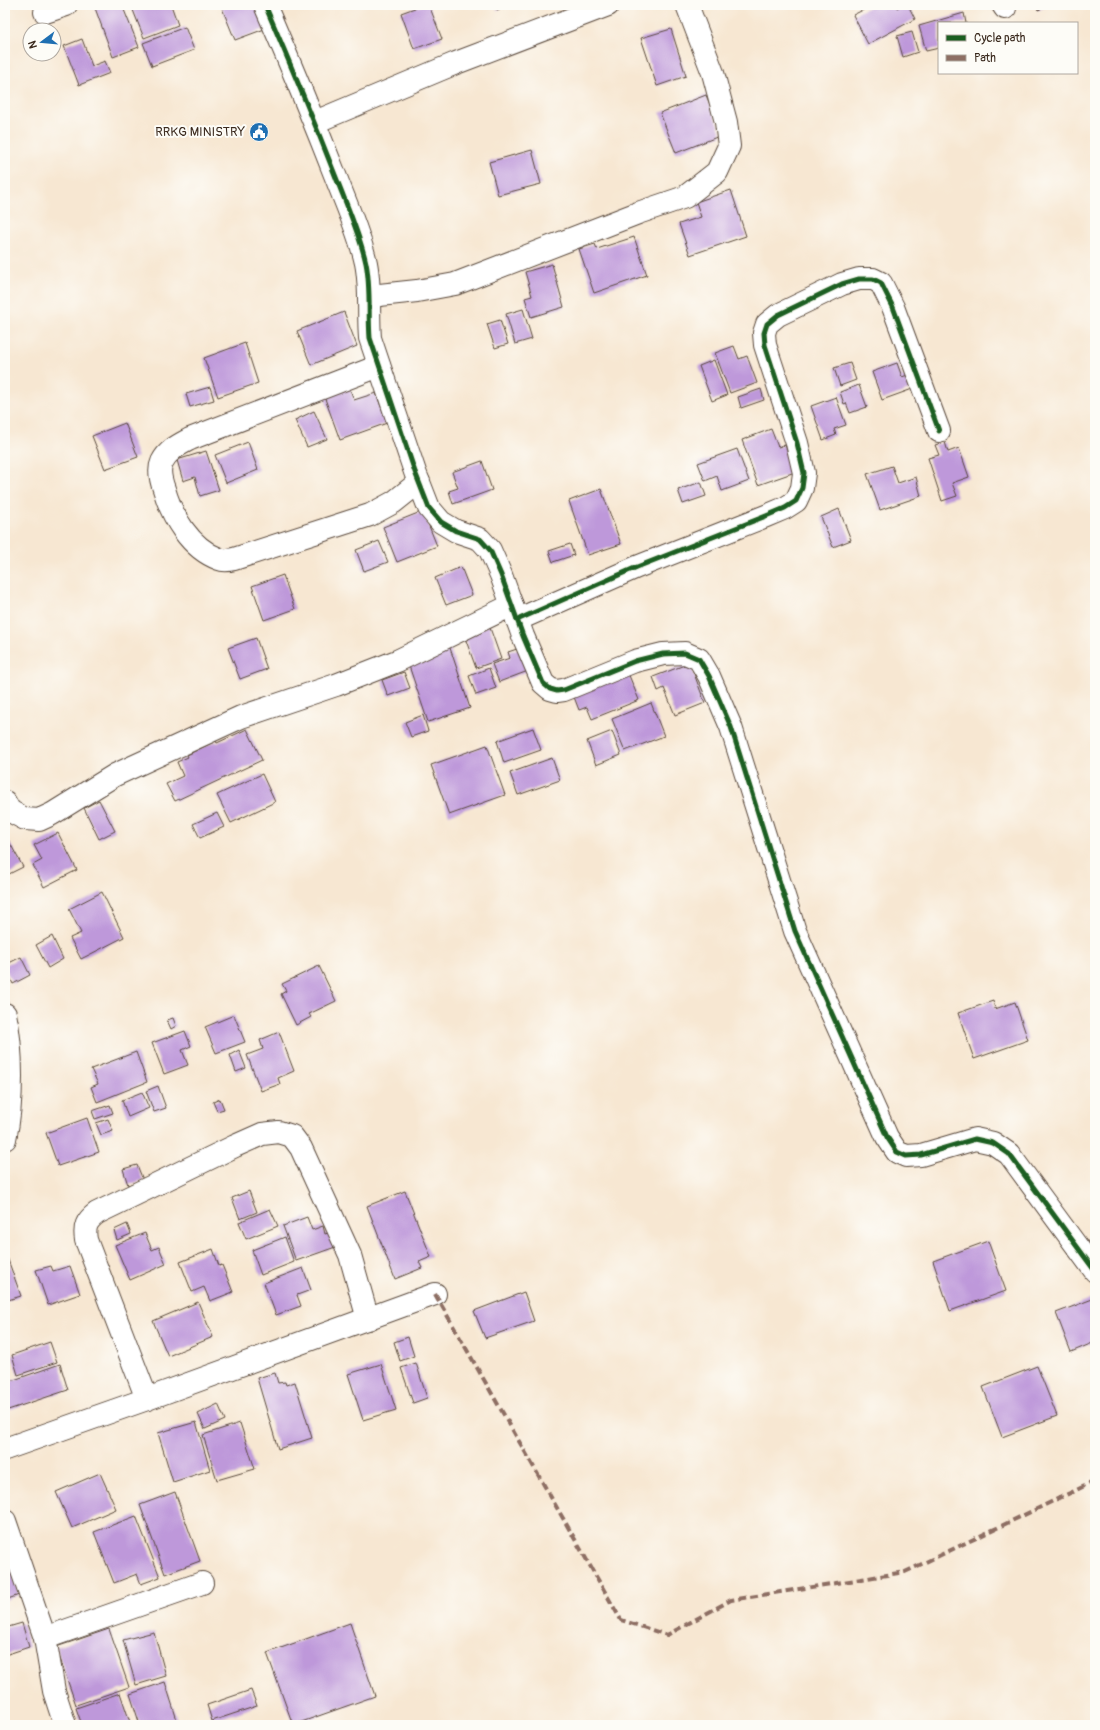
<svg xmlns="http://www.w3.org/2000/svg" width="1100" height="1730" viewBox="0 0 1100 1730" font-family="Pangolin,sans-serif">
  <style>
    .building { fill: #be98da }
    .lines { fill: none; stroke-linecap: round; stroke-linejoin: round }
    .minor-casing { stroke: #574639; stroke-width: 24 }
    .minor { stroke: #fff; stroke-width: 22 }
    .quiet { stroke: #8d6e63; stroke-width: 4; stroke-dasharray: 8 4; stroke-linecap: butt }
    .cycleway-casing { stroke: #fdfcf7; stroke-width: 8 }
    .cycleway { stroke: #1b5e20; stroke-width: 5 }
    .labels { text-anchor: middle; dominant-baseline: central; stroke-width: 4; stroke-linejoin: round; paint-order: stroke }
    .poi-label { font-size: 13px; fill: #3b2a1e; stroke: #fdfcf7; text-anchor: end }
  </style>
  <rect width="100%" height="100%" fill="#fdfcf7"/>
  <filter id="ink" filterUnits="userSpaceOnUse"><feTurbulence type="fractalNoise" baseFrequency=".025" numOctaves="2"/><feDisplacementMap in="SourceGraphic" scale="8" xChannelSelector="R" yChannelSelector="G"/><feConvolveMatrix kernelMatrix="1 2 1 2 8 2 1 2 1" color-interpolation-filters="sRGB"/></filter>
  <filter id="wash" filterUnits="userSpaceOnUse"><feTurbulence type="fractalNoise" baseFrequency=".012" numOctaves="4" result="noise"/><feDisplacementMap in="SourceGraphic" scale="16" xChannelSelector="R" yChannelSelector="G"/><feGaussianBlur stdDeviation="0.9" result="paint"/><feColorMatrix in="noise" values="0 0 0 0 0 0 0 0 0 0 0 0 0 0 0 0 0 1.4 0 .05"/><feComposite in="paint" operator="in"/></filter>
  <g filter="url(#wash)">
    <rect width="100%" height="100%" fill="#f7e7d2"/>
    <g id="blocks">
      <g class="building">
        <polygon points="103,5 122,5 139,47 113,57 95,8"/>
        <polygon points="131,5 171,5 178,25 144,38"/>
        <polygon points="229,5 262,5 270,27 235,40 222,8"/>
        <polygon points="423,5 429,5 442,39 414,49 401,13"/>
        <polygon points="496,5 508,5 497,10"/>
        <polygon points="873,5 896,5 897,8 902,5 908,5 915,19 868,44 853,15"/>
        <polygon points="939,5 949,5 940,8"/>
        <polygon points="1036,5 1050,5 1038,10"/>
        <polygon points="964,13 966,23 939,23 939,48 926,51 919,26"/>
        <polygon points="185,27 194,50 152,66 143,43"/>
        <polygon points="671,29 686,76 657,86 641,38"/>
        <polygon points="912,32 918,52 903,57 897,36"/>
        <polygon points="82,39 92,66 105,61 110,73 79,85 64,46"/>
        <polygon points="706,95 722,135 676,153 660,113"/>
        <polygon points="532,150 541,184 498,195 489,162"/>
        <polygon points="731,190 746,236 690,255 679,224 701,217 696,202"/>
        <polygon points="634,237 647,275 594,293 579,249 595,244 597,249"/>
        <polygon points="552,264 564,307 531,317 525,298 532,296 525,272"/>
        <polygon points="523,309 532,339 515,344 506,314"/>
        <polygon points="344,312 357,346 311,365 297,331"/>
        <polygon points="500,320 508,344 495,348 487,324"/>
        <polygon points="245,343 258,383 218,397 204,358"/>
        <polygon points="734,346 739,359 747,356 757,383 730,393 715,353"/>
        <polygon points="714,360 727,395 712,401 699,366"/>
        <polygon points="850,363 856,380 840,386 834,368"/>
        <polygon points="897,363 902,377 913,373 918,387 882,400 872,372"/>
        <polygon points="859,385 867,407 850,413 846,403 844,404 840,392"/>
        <polygon points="210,387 214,400 190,407 186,394"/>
        <polygon points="349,387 354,400 376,393 387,423 340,440 324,396"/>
        <polygon points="761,389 764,400 741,408 738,397"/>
        <polygon points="836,397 846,425 834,429 836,435 823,440 811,406"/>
        <polygon points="314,411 327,439 307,447 295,420"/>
        <polygon points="125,423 138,457 105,469 92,436"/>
        <polygon points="771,429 778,447 785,445 795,472 758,485 742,440"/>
        <polygon points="248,442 258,470 226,483 215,455"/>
        <polygon points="945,442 948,452 959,448 969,477 952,483 957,496 942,501 928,458 939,455 935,445"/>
        <polygon points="737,449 749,481 722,491 717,476 705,481 698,463"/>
        <polygon points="206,451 219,490 200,496 195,477 183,481 177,460"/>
        <polygon points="482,461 492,490 453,504 449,491 458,488 452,472"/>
        <polygon points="892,466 898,483 916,477 921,496 880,510 867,474"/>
        <polygon points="701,482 706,496 683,504 678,490"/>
        <polygon points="601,489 621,544 588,555 569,501"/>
        <polygon points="839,509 851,540 833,547 821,517"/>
        <polygon points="423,511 437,546 397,562 383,527"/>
        <polygon points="379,541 388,562 364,571 356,550"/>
        <polygon points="570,544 574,555 553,562 549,551"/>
        <polygon points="461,567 472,595 446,605 435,578"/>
        <polygon points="283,575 295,609 264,620 252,586"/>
        <polygon points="489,625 501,659 476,668 464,635"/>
        <polygon points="256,638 267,669 240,679 228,648"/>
        <polygon points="449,645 470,708 428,722 407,660"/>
        <polygon points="520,648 528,671 499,682 492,664 510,658 508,652"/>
        <polygon points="690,663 705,703 675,715 664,688 658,691 653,677"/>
        <polygon points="489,668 496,688 476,695 469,676"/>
        <polygon points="626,668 639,700 592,719 587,707 579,710 571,689"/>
        <polygon points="404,672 410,688 388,696 382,680"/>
        <polygon points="651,703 664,736 625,751 612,719"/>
        <polygon points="423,715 428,731 411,737 405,722"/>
        <polygon points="533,728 541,750 504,763 497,741"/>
        <polygon points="247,729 262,760 175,801 166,784 183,776 177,762 188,757 187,755 216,741 217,743"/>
        <polygon points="612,731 621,755 596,765 587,741"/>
        <polygon points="487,745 505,795 449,815 431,765"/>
        <polygon points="552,758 560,780 518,795 510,773"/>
        <polygon points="262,774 275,802 231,823 217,795"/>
        <polygon points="99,800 115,831 99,839 84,808"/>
        <polygon points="217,813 224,827 200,838 193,824"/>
        <polygon points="58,833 77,870 44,887 33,865 42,860 34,845"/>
        <polygon points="6,836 23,867 5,876 5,837"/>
        <polygon points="102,892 124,937 81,959 70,938 81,933 69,909"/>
        <polygon points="52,936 63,959 48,968 36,945"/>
        <polygon points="21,957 30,975 13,984 5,968 5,965"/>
        <polygon points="319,966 336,1001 309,1014 311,1017 296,1025 281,994 286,991 282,984"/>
        <polygon points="993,1001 995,1009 1015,1002 1028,1040 974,1059 958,1013"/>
        <polygon points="234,1015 245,1042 216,1053 205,1027"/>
        <polygon points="173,1018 176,1026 171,1029 167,1020"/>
        <polygon points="185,1031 191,1046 182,1050 188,1065 164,1074 152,1043"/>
        <polygon points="279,1032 294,1071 278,1078 280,1084 261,1091 247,1055 263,1049 260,1040"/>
        <polygon points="239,1050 246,1068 236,1072 230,1055"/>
        <polygon points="136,1052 147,1082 97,1102 91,1087 98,1084 91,1069"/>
        <polygon points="158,1086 166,1108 154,1112 146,1091"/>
        <polygon points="142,1092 149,1108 128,1117 122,1100"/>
        <polygon points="220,1099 224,1109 217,1111 213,1102"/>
        <polygon points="110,1105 113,1113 95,1119 92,1111"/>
        <polygon points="87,1118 99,1152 58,1166 46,1133"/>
        <polygon points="108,1119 113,1131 101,1135 96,1123"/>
        <polygon points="137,1165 143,1180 128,1185 123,1169"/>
        <polygon points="249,1191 257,1212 240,1219 232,1198"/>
        <polygon points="405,1191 431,1257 419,1262 422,1268 395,1279 367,1206"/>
        <polygon points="270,1209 278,1226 246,1239 239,1222"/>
        <polygon points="307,1217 312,1230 323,1226 325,1234 336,1230 341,1245 296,1261 283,1226"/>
        <polygon points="127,1224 131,1234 117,1240 114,1230"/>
        <polygon points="145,1233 152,1250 159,1247 166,1264 130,1280 115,1245"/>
        <polygon points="285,1237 294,1262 261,1275 252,1250"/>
        <polygon points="988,1241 1006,1291 950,1311 933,1261"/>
        <polygon points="213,1249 219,1266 222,1265 233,1292 210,1301 204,1287 192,1292 180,1262"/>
        <polygon points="5,1257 7,1257 21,1296 5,1301"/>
        <polygon points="51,1266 53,1271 70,1266 80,1294 48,1305 36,1270"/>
        <polygon points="303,1268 311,1290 297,1295 301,1306 276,1315 264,1283"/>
        <polygon points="524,1292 534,1321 485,1338 474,1311"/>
        <polygon points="1095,1298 1095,1342 1071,1352 1056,1313"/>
        <polygon points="198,1302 213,1337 168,1356 153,1321"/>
        <polygon points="408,1337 414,1356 400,1361 394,1342"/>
        <polygon points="50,1342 57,1362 18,1375 12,1355"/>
        <polygon points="416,1363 427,1398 413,1403 401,1368"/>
        <polygon points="60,1364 68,1390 5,1411 5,1383"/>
        <polygon points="381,1364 396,1410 363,1420 348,1374"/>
        <polygon points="1037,1366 1057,1416 1002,1437 983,1387"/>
        <polygon points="275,1373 278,1383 285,1382 286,1385 295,1382 312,1438 278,1449 257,1378"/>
        <polygon points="218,1404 225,1420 205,1429 198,1414"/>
        <polygon points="196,1422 210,1470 173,1482 158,1433"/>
        <polygon points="240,1423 255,1469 217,1480 203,1435"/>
        <polygon points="100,1473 116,1509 72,1528 56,1492"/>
        <polygon points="175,1492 200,1561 165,1574 140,1505"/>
        <polygon points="136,1516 160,1577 141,1584 137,1574 114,1583 94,1532"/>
        <polygon points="11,1567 19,1595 5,1600 5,1569"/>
        <polygon points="22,1623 29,1647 5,1655 5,1628"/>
        <polygon points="350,1623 375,1696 293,1725 267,1653"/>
        <polygon points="109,1629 129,1687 76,1705 56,1647"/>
        <polygon points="154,1632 166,1676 136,1685 123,1640"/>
        <polygon points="165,1682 178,1723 171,1725 140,1725 130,1694"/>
        <polygon points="251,1690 257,1706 212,1721 207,1705"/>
        <polygon points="120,1693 131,1725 82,1725 76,1708"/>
      </g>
    </g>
  </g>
  <g filter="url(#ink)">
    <use href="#blocks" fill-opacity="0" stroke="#574639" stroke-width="1"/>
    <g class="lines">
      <defs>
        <g id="minor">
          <path d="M265,5C290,63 314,121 337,180C347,206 360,235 366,263C371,288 368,313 370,338L415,472L429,508L441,522L456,531L480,539L490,550L501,575L523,636L543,683L550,689L557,691L564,690L635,661L663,654L685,653L699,659L709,676L731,727L795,931L887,1137L897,1152L906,1156L921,1155L975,1139L993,1143L1009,1154L1095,1271"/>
          <polyline points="1003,5 1005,8"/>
          <polyline points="45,12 66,5"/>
          <polyline points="315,122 456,63 608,5"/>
          <polyline points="370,296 417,291 455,284 638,213 685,197 717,172 729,146 726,122 713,73 687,5"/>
          <path d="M379,366L190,439C179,445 168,450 162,462C158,471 161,481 164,489C172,517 190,548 219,559C224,561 230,560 234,559L370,515L394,502L419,482"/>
          <polyline points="517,620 637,567 766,516 785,508 796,501 802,488 804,473 797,443 765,345 764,333 767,324 778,315 842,284 859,279 873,279 881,283 893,307 939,431"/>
          <polyline points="5,802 10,811 25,819 39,820 52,814 115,775 241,717 336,685 397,661 512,605"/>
          <path d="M5,1014C13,1049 13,1103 5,1139"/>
          <path d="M147,1399L86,1240C84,1227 86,1221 97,1213L235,1146L262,1134L279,1132L292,1136L301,1148L350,1255L368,1319"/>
          <polyline points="5,1449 147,1399 435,1294"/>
          <polyline points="5,1521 45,1638 54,1691 65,1725"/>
          <polyline points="45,1638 202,1583"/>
        </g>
      </defs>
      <use href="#minor" class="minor-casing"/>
      <use href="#minor" class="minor"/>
      <polyline class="quiet" points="435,1294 621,1620 667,1635 731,1600 905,1572 1095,1481"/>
      <defs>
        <g id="cycleway">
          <path d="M265,5C290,63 314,121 337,180C347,206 360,235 366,263C371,288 368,313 370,338L415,472L429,508L441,522L456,531L480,539L490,550L501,575L523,636L543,683L550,689L557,691L564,690L635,661L663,654L685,653L699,659L709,676L731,727L795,931L887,1137L897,1152L906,1156L921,1155L975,1139L993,1143L1009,1154L1095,1271"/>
          <polyline points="517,620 637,567 766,516 785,508 796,501 802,488 804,473 797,443 765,345 764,333 767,324 778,315 842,284 859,279 873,279 881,283 893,307 939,431"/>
        </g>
      </defs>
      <use href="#cycleway" class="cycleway-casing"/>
      <use href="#cycleway" class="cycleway"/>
    </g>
  </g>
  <defs>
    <symbol id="civic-disc" viewBox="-11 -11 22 22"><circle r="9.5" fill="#1f6fb2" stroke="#fdfcf7"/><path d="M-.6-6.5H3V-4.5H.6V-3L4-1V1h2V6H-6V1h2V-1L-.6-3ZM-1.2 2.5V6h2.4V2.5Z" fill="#fff"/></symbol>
  </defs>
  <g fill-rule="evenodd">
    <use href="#civic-disc" x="248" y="121" width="22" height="22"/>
  </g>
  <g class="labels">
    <g class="poi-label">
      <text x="245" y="132">RRKG MINISTRY</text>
    </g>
  </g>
  <rect width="1100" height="1730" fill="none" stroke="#fdfcf7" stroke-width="20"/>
  <rect x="938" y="22" width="140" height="52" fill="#fdfcf7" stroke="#afa8a0"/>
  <rect x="946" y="35" width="20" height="6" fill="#1b5e20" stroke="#afa8a0"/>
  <text x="974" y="42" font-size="12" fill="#3b2a1e">Cycle path</text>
  <rect x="946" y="55" width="20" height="6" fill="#8d6e63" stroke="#afa8a0"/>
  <text x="974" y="62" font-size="12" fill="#3b2a1e">Path</text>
  <g transform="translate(42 42) rotate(254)"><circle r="19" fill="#fdfcf7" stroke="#afa8a0"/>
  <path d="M0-3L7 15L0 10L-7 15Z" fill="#1f6fb2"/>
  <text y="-6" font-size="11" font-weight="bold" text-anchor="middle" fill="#3b2a1e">N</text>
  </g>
</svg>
